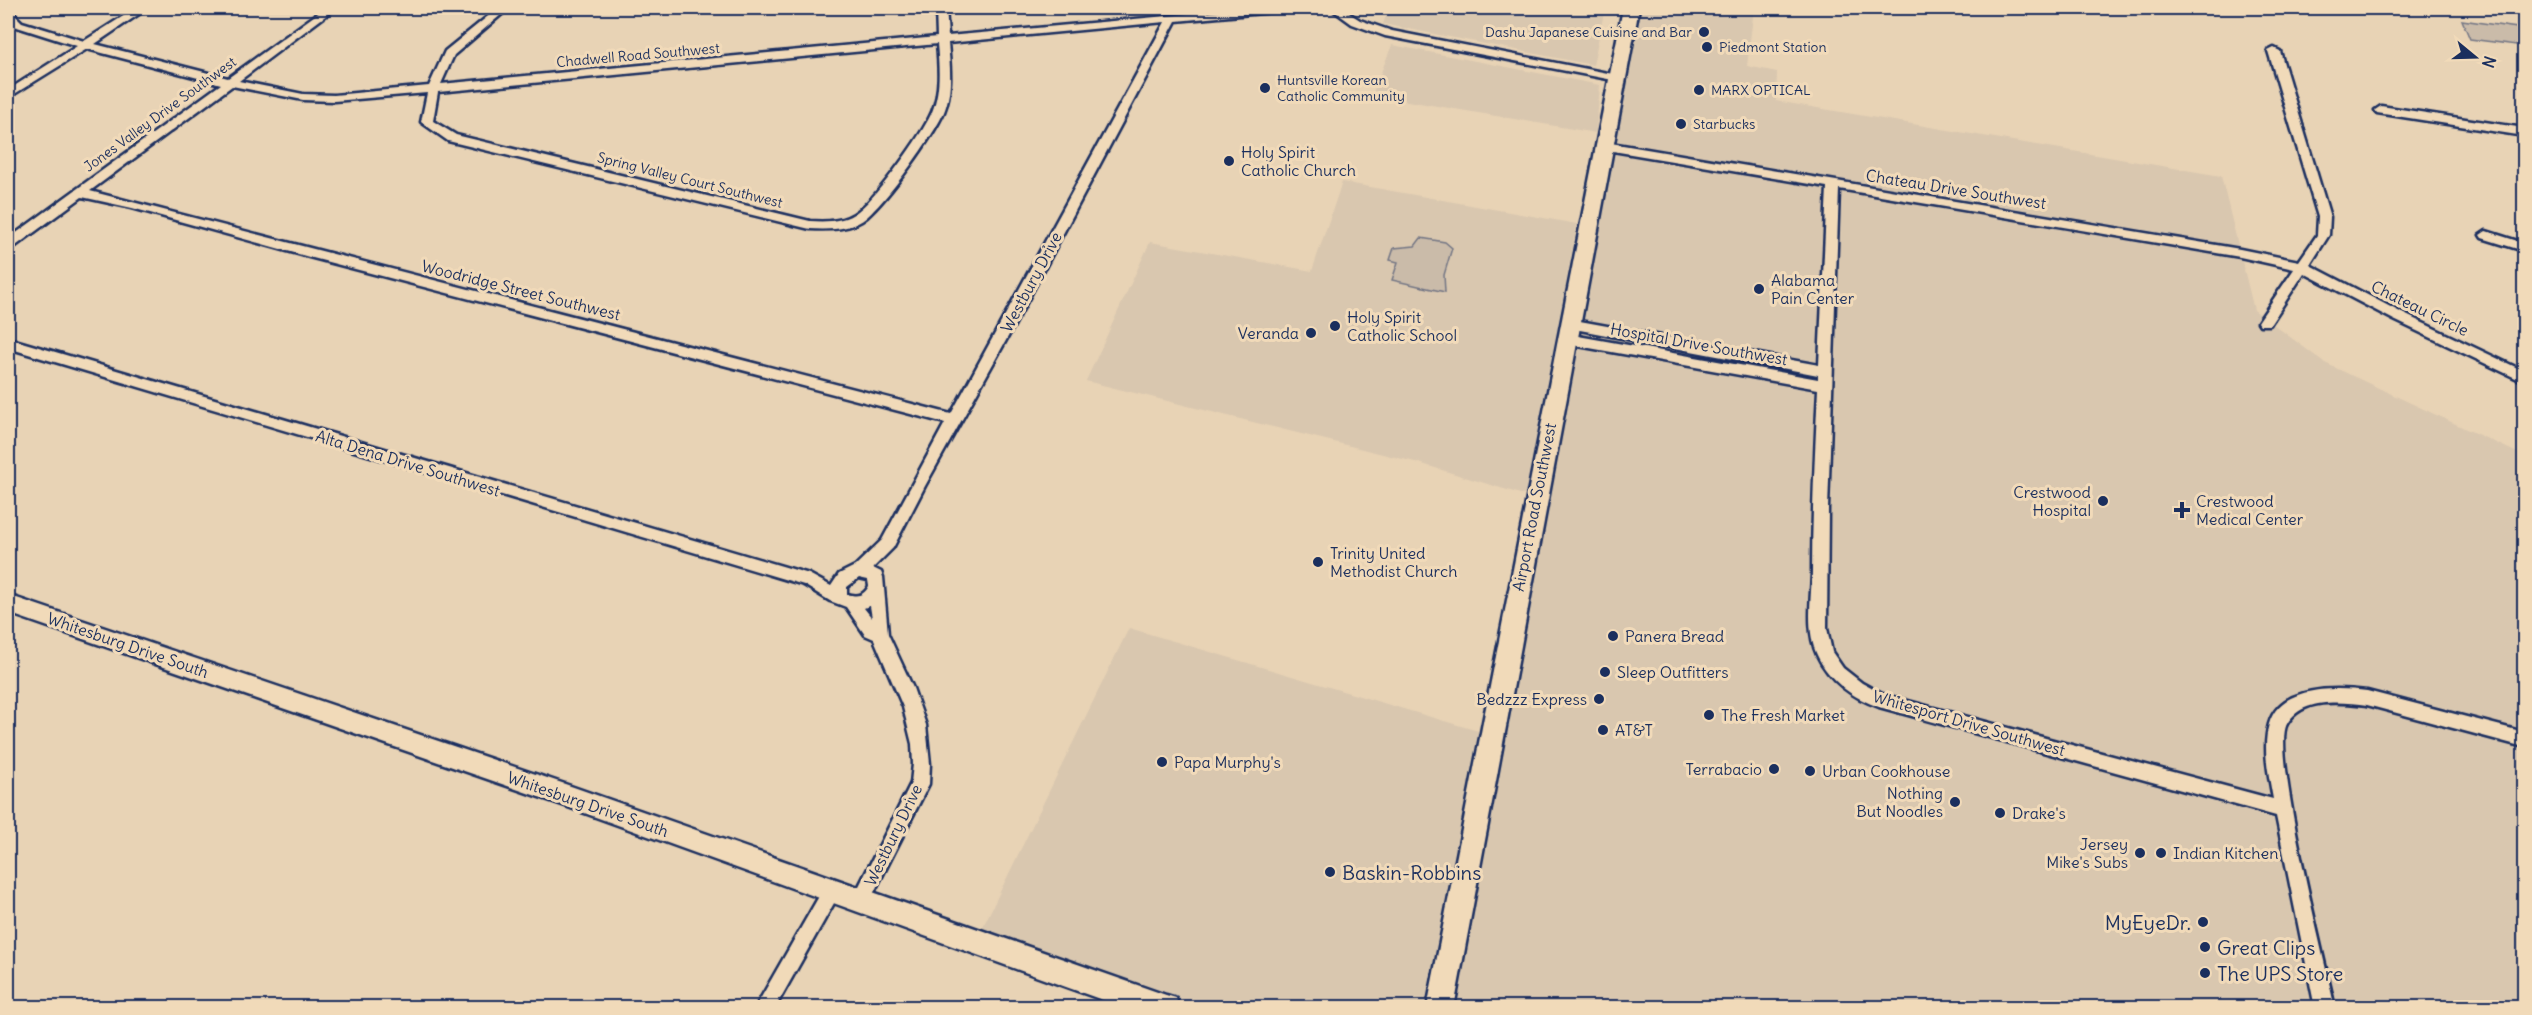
<svg xmlns="http://www.w3.org/2000/svg" width="2532" height="1015" viewBox="0 0 2532 1015" font-family="Delius,sans-serif">
  <style>
    .built { fill: #d9c7af }
    .green { fill: #cabba9; stroke: #727584; stroke-width: 1.5 }
    .lines { fill: none; stroke-linecap: round; stroke-linejoin: round }
    .street-casing { stroke: #1b2f5e; stroke-width: 5 }
    .secondary-casing { stroke: #1b2f5e; stroke-width: 5 }
    .street { fill: #f1dab9; fill-rule: evenodd }
    .secondary { fill: #f1dab9; fill-rule: evenodd }
    .poi-dot { fill: #1b2f5e; stroke: #f1dab9; stroke-width: 2 }
    .labels { text-anchor: middle; dominant-baseline: central; stroke-width: 6; stroke-linejoin: round; paint-order: stroke }
    .far-poi-label { font-size: 14px; fill: #1b2f5e; stroke: #f1dab9; text-anchor: start }
    .far-street-label { font-size: 14px; fill: #1b2f5e; stroke: #f1dab9 }
    .poi-label { font-size: 16px; fill: #1b2f5e; stroke: #f1dab9; text-anchor: start }
    .street-label { font-size: 16px; fill: #1b2f5e; stroke: #f1dab9 }
    .near-poi-label { font-size: 20px; fill: #1b2f5e; stroke: #f1dab9; text-anchor: start }
  </style>
  <rect width="100%" height="100%" fill="#e8d3b5"/>
  <filter id="ink" filterUnits="userSpaceOnUse"><feTurbulence type="fractalNoise" baseFrequency=".0167" numOctaves="2"/><feDisplacementMap in="SourceGraphic" scale="12" xChannelSelector="R" yChannelSelector="G"/><feConvolveMatrix kernelMatrix="1 2 1 2 8 2 1 2 1" color-interpolation-filters="sRGB"/></filter>
  <g filter="url(#ink)">
    <g class="built">
      <polygon points="1389,8 1605,8 1593,65 1383,24"/>
      <polygon points="1630,8 1754,8 1747,66 1777,72 1776,101 2221,176 2254,310 2325,363 2524,456 2524,1007 1130,1008 972,949 1129,628 1478,731 1527,496 1419,463 1086,381 1150,242 1312,271 1342,182 1577,224 1532,475 1597,187"/>
      <polygon points="1392,45 1600,85 1596,133 1372,95"/>
    </g>
    <g class="green">
      <polygon points="2462,20 2524,29 2524,46 2470,39"/>
      <polygon points="1421,238 1445,242 1452,248 1444,275 1445,292 1392,280 1398,262 1390,260 1394,248 1415,246"/>
    </g>
    <g class="lines">
      <defs>
        <g id="street">
          <path d="M136,8H148L95,44L228,78L325,8H336L239,81L303,94L334,95L429,86L445,51L498,8H509L454,55L441,84L937,37L936,8H946L948,36L1254,8H1288L1283,11L1176,21L1014,326L925,486L893,548L873,568L881,572L883,577L888,634L913,688L926,725L930,764L929,784L867,906L861,909L855,906L852,900L911,783L913,764L912,744L903,707L874,639L865,635L846,607L830,601L804,585L8,348V338L809,574L831,586L839,574L855,566L882,540L945,423L309,257L132,208L82,197L13,248L8,249V239L221,84L87,49L8,98V90L77,46L14,26L8,20V11L12,12L22,22L84,41ZM1165,22L951,414L90,191L232,86L303,100L334,101L427,93L421,122L448,141L810,229C829,230 852,230 867,217C888,199 933,137 944,112C953,90 950,66 948,43ZM937,44C939,67 941,90 932,112C922,135 878,196 858,211C845,222 826,222 810,221L456,135L433,121L438,92ZM859,578L868,580L869,586C863,596 858,597 847,594V587ZM869,606H870L872,618L864,608Z"/>
          <polygon points="1330,8 1341,8 1360,20 1392,31 1618,75 1624,78 1618,81 1385,36 1352,24"/>
          <path d="M2274,48L2280,51L2330,217L2329,235L2310,265L2404,314L2524,371V382L2394,320L2304,273L2270,325H2260L2258,322L2260,319L2294,269L2240,257L1839,189L1828,509L1827,628L1832,652L1843,668L1862,683L1882,694L2273,799C2269,776 2262,748 2269,724C2280,685 2336,687 2367,691L2524,732V747L2367,705C2341,702 2303,697 2287,724C2271,750 2326,965 2335,1008H2315L2276,816L1879,707C1853,698 1829,681 1817,655C1806,631 1811,600 1812,573C1812,512 1815,450 1818,389L1567,344L1560,339L1567,334L1818,379V375L1564,327L1562,324L1569,319L1819,365L1827,187L1601,149V143L1605,142L2240,249L2299,261L2317,235L2318,217L2268,51Z"/>
          <polygon points="2381,106 2524,128 2524,136 2377,113 2375,110"/>
          <polygon points="2486,231 2524,243 2524,251 2482,238 2480,235"/>
          <polygon points="832,881 838,884 841,890 838,896 775,1008 755,1008 826,884"/>
        </g>
        <g id="secondary">
          <polygon points="1623,8 1639,8 1454,1008 1427,1008"/>
          <polygon points="8,595 565,784 1166,995 1176,998 1179,1008 1125,1008 1066,987 565,806 8,613"/>
        </g>
      </defs>
      <use href="#street" class="street-casing"/>
      <use href="#secondary" class="secondary-casing"/>
      <use href="#street" class="street"/>
      <use href="#secondary" class="secondary"/>
    </g>
  </g>
  <g class="poi-dot">
    <circle cx="1704" cy="32" r="6"/>
    <circle cx="1707" cy="47" r="6"/>
    <circle cx="1265" cy="88" r="6"/>
    <circle cx="1699" cy="90" r="6"/>
    <circle cx="1681" cy="124" r="6"/>
    <circle cx="1229" cy="161" r="6"/>
    <circle cx="1759" cy="289" r="6"/>
    <circle cx="1335" cy="326" r="6"/>
    <circle cx="1311" cy="333" r="6"/>
    <circle cx="2103" cy="501" r="6"/>
    <path d="M2179 501h6v6h6v6h-6v6h-6v-6h-6v-6h6z"/>
    <circle cx="1318" cy="562" r="6"/>
    <circle cx="1613" cy="636" r="6"/>
    <circle cx="1605" cy="672" r="6"/>
    <circle cx="1599" cy="699" r="6"/>
    <circle cx="1709" cy="715" r="6"/>
    <circle cx="1603" cy="730" r="6"/>
    <circle cx="1162" cy="762" r="6"/>
    <circle cx="1774" cy="769" r="6"/>
    <circle cx="1810" cy="771" r="6"/>
    <circle cx="1955" cy="802" r="6"/>
    <circle cx="2000" cy="813" r="6"/>
    <circle cx="2140" cy="853" r="6"/>
    <circle cx="2161" cy="853" r="6"/>
    <circle cx="1330" cy="872" r="6"/>
    <circle cx="2203" cy="922" r="6"/>
    <circle cx="2205" cy="947" r="6"/>
    <circle cx="2205" cy="973" r="6"/>
  </g>
  <g class="labels">
    <g class="far-poi-label">
      <text x="1692" y="32" text-anchor="end">Dashu Japanese Cuisine and Bar</text>
      <text x="1719" y="47">Piedmont Station</text>
      <text x="1277" y="80">Huntsville Korean<tspan x="1277" dy="16">Catholic Community</tspan></text>
      <text x="1711" y="90">MARX OPTICAL</text>
      <text x="1693" y="124">Starbucks</text>
    </g>
    <g class="far-street-label">
      <text transform="translate(638 55) rotate(-5)">Chadwell Road Southwest</text>
      <text transform="translate(160 114) rotate(-36)">Jones Valley Drive Southwest</text>
      <text transform="translate(690 180) rotate(14)">Spring Valley Court Southwest</text>
    </g>
    <g class="poi-label">
      <text x="1241" y="152">Holy Spirit<tspan x="1241" dy="18">Catholic Church</tspan></text>
      <text x="1771" y="280">Alabama<tspan x="1771" dy="18">Pain Center</tspan></text>
      <text x="1347" y="317">Holy Spirit<tspan x="1347" dy="18">Catholic School</tspan></text>
      <text x="1299" y="333" text-anchor="end">Veranda</text>
      <text x="2091" y="492" text-anchor="end">Crestwood<tspan x="2091" dy="18">Hospital</tspan></text>
      <text x="2196" y="501">Crestwood<tspan x="2196" dy="18">Medical Center</tspan></text>
      <text x="1330" y="553">Trinity United<tspan x="1330" dy="18">Methodist Church</tspan></text>
      <text x="1625" y="636">Panera Bread</text>
      <text x="1617" y="672">Sleep Outfitters</text>
      <text x="1587" y="699" text-anchor="end">Bedzzz Express</text>
      <text x="1721" y="715">The Fresh Market</text>
      <text x="1615" y="730">AT&amp;T</text>
      <text x="1174" y="762">Papa Murphy's</text>
      <text x="1762" y="769" text-anchor="end">Terrabacio</text>
      <text x="1822" y="771">Urban Cookhouse</text>
      <text x="1943" y="793" text-anchor="end">Nothing<tspan x="1943" dy="18">But Noodles</tspan></text>
      <text x="2012" y="813">Drake's</text>
      <text x="2128" y="844" text-anchor="end">Jersey<tspan x="2128" dy="18">Mike's Subs</tspan></text>
      <text x="2173" y="853">Indian Kitchen</text>
    </g>
    <g class="street-label">
      <text transform="translate(1956 189) rotate(9)">Chateau Drive Southwest</text>
      <text transform="translate(1031 282) rotate(-62)">Westbury Drive</text>
      <text transform="translate(521 290) rotate(14)">Woodridge Street Southwest</text>
      <text transform="translate(2420 308) rotate(26)">Chateau Circle</text>
      <text transform="translate(1699 344) rotate(10)">Hospital Drive Southwest</text>
      <text transform="translate(408 463) rotate(17)">Alta Dena Drive Southwest</text>
      <text transform="translate(1534 507) rotate(-79)">Airport Road Southwest</text>
      <text transform="translate(128 645) rotate(19)">Whitesburg Drive South</text>
      <text transform="translate(1969 723) rotate(16)">Whitesport Drive Southwest</text>
      <text transform="translate(588 804) rotate(19)">Whitesburg Drive South</text>
      <text transform="translate(893 835) rotate(-64)">Westbury Drive</text>
    </g>
    <g class="near-poi-label">
      <text x="1342" y="872">Baskin-Robbins</text>
      <text x="2191" y="922" text-anchor="end">MyEyeDr.</text>
      <text x="2217" y="947">Great Clips</text>
      <text x="2217" y="973">The UPS Store</text>
    </g>
  </g>
  <rect width="2532" height="1015" fill="none" stroke="#f1dab9" stroke-width="30"/>
  <rect x="15" y="15" width="2502" height="985" fill="none" stroke="#1b2f5e" stroke-width="2" filter="url(#ink)"/>
  <g transform="translate(2475 57) rotate(109)" stroke="#f1dab9" stroke-width="4.5" paint-order="stroke">
  <path d="M0-4.5L10 22L0 15L-10 22Z" fill="#1b2f5e"/>
  <text y="-9" font-size="16" font-weight="bold" text-anchor="middle" fill="#1b2f5e">N</text>
  </g>
</svg>
